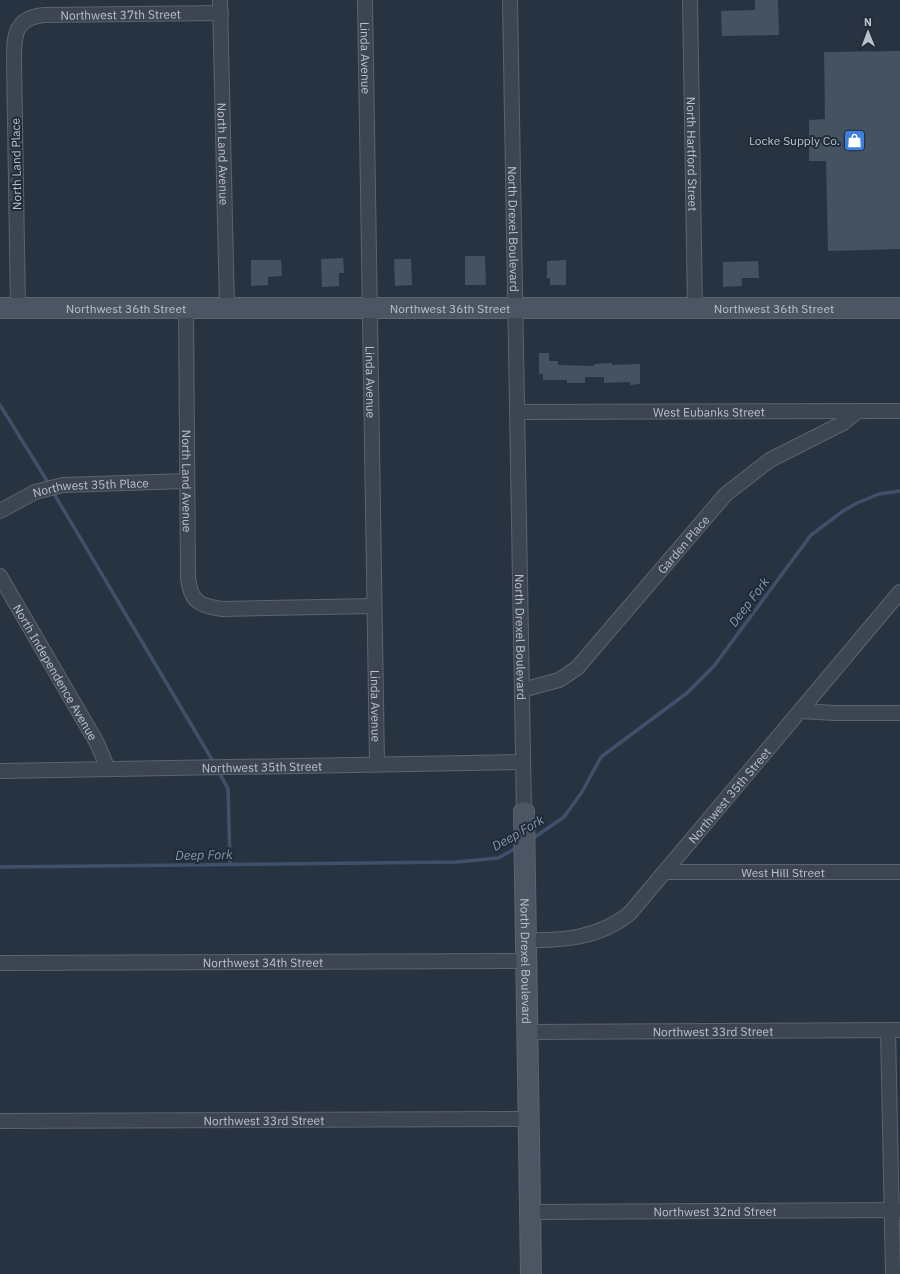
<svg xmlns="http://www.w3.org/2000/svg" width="900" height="1274" viewBox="0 0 900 1274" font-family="'IBM Plex Sans',sans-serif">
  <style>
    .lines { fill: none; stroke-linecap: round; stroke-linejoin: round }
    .stream { stroke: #3f516a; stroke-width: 3.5 }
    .building { fill: #455260 }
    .street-casing { stroke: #5b636f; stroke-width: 16 }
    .secondary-casing { stroke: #5b636f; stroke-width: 22 }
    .street { stroke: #3d4552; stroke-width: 14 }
    .secondary { stroke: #4b5564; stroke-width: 20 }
    .labels { text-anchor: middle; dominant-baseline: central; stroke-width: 4; stroke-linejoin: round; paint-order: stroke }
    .street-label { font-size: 12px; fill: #bac1cb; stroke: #212a37 }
    .poi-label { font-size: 12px; fill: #bac1cb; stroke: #212a37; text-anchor: end }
    .water-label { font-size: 13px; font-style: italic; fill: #8397b1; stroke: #212a37 }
  </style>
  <rect width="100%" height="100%" fill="#283342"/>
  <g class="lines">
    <g class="stream">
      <polyline points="0,405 49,484"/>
      <polyline points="53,492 214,763"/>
      <polyline points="218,770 228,789 230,864"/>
      <polyline points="532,839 564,817 582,792 601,757 687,693 714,666 811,535 843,511 857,503 879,494 900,491"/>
      <polyline points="0,867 457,862 498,858 518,847"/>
    </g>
  </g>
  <g class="building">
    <polygon points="755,0 778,0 779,35 722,36 721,11 755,10"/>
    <polygon points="900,51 900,249 828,251 826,161 809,161 809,120 825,119 824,52"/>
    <polygon points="465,256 485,256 486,285 465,285"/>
    <polygon points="343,258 344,273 339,273 339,286 322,287 321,259"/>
    <polygon points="394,259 411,259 412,285 395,286"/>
    <polygon points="251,260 281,260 282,276 268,277 268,285 251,286"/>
    <polygon points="566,260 566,285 550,285 550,278 547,278 547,261"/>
    <polygon points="758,261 759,278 742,278 742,286 723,287 723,262"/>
    <polygon points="539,353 549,353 549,361 558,361 558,365 594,366 594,364 612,363 612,365 640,364 640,384 630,385 630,382 604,383 604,377 585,377 585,383 567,383 567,380 543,380 543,374 539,374"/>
  </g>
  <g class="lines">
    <defs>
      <g id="street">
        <path id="s1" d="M220,0L227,308"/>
        <path id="s2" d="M365,0L377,764"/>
        <path id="s3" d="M510,0L524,812"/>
        <path id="s4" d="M690,0L695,308"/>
        <path id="s5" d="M18,308L14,60C14,34 15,18 44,15L221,13"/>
        <path id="s6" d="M186,308L188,577C190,601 199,606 222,609L374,606"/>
        <path id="s7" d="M518,412L900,411"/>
        <path id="s8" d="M0,511L35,492L63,485L187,481"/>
        <path id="s9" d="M0,576L97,743L108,769"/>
        <path id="s10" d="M522,690L559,680L577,668L726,494L770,460L843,423L858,411"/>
        <polyline points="800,711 835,713 900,713"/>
        <path id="s11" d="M0,771L523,762"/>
        <path id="s12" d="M665,872H900"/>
        <path id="s13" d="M525,940C562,941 600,938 630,913L900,592"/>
        <path id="s14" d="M0,963L525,961"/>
        <polyline points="888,1031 893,1274"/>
        <path id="s15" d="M526,1032L900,1030"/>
        <path id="s16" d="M0,1121L528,1119"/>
        <path id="s17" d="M530,1212L900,1210"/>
      </g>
      <g id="secondary">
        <path id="s18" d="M0,308H900"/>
        <path id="s19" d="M524,812L531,1274"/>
      </g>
    </defs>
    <use href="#street" class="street-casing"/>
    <use href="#secondary" class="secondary-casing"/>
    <use href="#street" class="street"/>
    <use href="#secondary" class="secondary"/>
  </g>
  <defs>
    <symbol id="shop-square" viewBox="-11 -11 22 22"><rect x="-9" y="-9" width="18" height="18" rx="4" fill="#3f7fe0" stroke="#212a37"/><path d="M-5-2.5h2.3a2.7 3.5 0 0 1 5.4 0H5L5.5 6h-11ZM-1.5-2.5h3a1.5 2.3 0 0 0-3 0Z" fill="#fff"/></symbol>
  </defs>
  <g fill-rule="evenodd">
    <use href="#shop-square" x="842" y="128" width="25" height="25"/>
  </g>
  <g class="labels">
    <g class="street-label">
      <text stroke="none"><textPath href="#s5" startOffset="387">Northwest 37th Street</textPath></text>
      <text stroke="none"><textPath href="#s2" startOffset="58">Linda Avenue</textPath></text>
      <text stroke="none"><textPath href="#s1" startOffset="154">North Land Avenue</textPath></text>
      <text stroke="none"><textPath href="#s4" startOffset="154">North Hartford Street</textPath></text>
      <text transform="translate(16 164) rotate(-91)">North Land Place</text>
      <text stroke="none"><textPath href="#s3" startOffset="229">North Drexel Boulevard</textPath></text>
      <text stroke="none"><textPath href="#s18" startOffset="126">Northwest 36th Street</textPath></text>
      <text stroke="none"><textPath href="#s18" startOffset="450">Northwest 36th Street</textPath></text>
      <text stroke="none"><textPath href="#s18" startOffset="774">Northwest 36th Street</textPath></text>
      <text stroke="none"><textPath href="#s2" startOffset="382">Linda Avenue</textPath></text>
      <text stroke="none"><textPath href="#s7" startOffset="191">West Eubanks Street</textPath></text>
      <text stroke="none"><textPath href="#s6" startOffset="173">North Land Avenue</textPath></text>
      <text stroke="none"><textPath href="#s8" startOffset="96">Northwest 35th Place</textPath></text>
      <text stroke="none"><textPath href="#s10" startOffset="223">Garden Place</textPath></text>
      <text stroke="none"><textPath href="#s3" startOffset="637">North Drexel Boulevard</textPath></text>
      <text stroke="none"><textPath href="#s9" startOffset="111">North Independence Avenue</textPath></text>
      <text stroke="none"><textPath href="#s2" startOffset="706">Linda Avenue</textPath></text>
      <text stroke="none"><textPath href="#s11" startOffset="262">Northwest 35th Street</textPath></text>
      <text stroke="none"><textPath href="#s13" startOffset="265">Northwest 35th Street</textPath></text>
      <text stroke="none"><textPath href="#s12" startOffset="118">West Hill Street</textPath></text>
      <text stroke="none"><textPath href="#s19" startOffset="149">North Drexel Boulevard</textPath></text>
      <text stroke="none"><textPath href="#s14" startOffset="263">Northwest 34th Street</textPath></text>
      <text stroke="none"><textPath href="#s15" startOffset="187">Northwest 33rd Street</textPath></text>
      <text stroke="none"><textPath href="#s16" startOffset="264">Northwest 33rd Street</textPath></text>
      <text stroke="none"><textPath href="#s17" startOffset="185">Northwest 32nd Street</textPath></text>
    </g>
    <g class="poi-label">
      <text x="840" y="140">Locke Supply Co.</text>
    </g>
    <g class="water-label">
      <text transform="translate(749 602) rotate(-53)">Deep Fork</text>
      <text transform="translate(518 833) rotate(-30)">Deep Fork</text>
      <text transform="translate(204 855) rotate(-1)">Deep Fork</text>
    </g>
  </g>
  <g transform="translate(868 32) rotate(359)" stroke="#212a37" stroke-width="3" paint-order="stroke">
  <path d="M0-3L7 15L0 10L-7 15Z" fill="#bac1cb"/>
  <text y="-6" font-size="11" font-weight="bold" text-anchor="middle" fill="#bac1cb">N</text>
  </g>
</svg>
